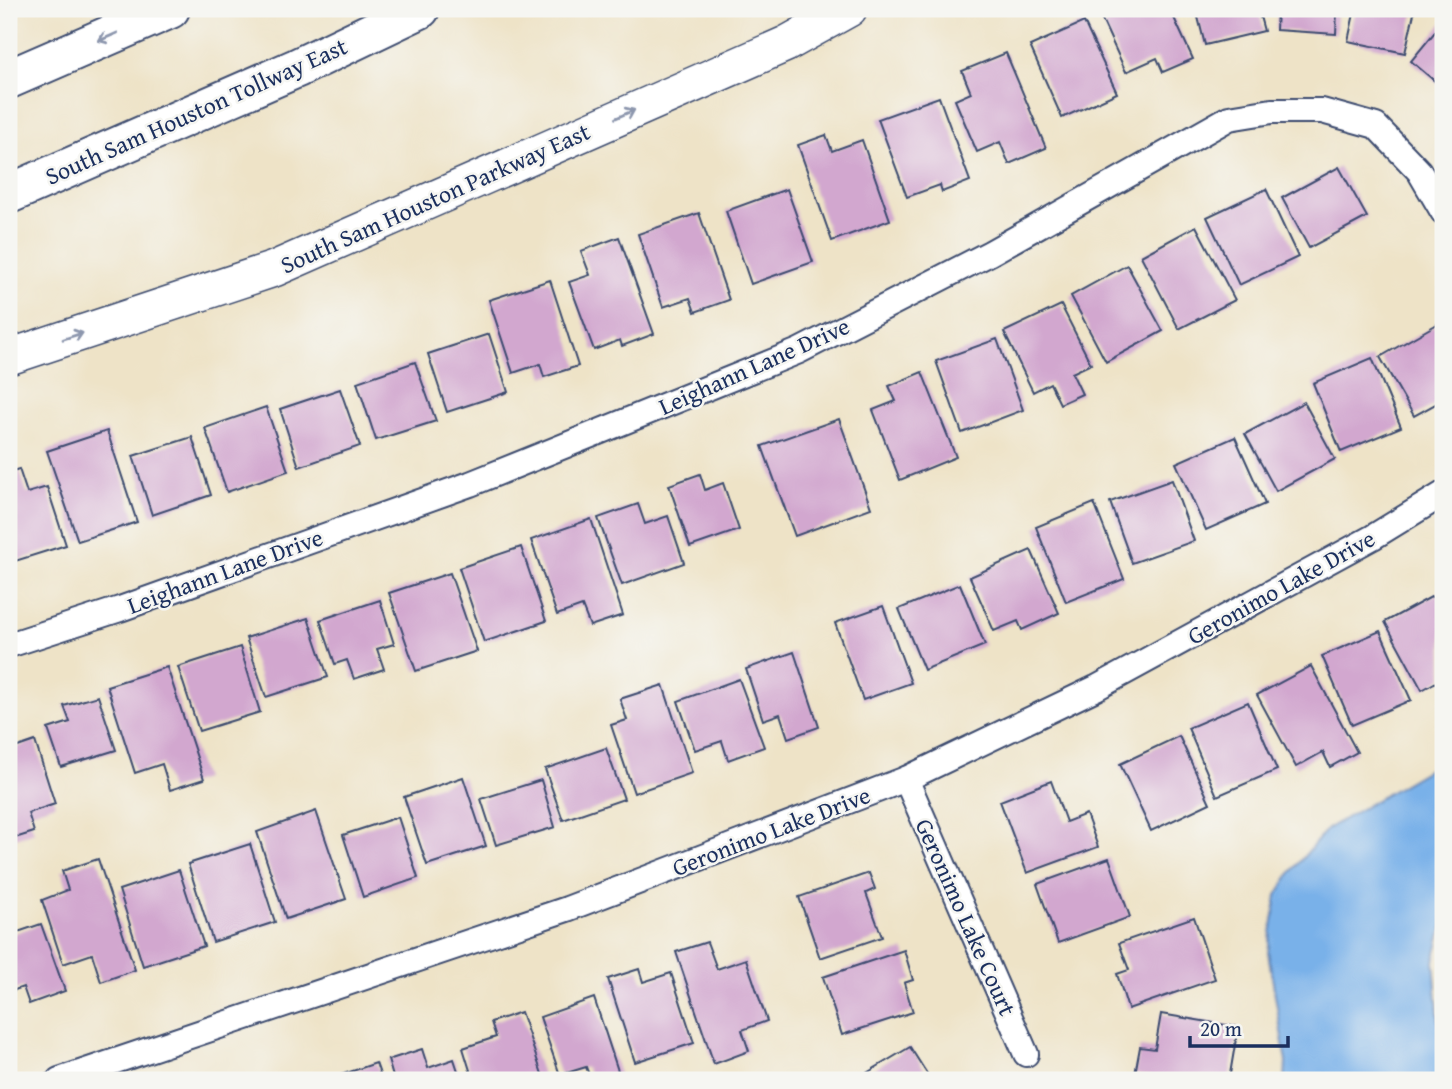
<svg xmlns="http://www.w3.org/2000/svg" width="1452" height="1089" viewBox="0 0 1452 1089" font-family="'Gentium Book Plus',serif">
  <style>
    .water { fill: #79b1e9; stroke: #4a70a4; stroke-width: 2 }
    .building { fill: #d2a7cf }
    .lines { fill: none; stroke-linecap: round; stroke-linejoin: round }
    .street-casing { stroke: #3b4a6e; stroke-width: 28 }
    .secondary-casing { stroke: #3b4a6e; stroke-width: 38 }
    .highway-casing { stroke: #3b4a6e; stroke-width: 42 }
    .street { stroke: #fff; stroke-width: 24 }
    .secondary { stroke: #fff; stroke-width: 35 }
    .highway { stroke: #fff; stroke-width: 38 }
    .oneway { stroke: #8d97ae }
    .labels { text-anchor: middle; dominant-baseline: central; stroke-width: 5; stroke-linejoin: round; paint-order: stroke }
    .street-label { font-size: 24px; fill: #1b2f5e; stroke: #f6f6f2 }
  </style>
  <rect width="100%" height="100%" fill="#f6f6f2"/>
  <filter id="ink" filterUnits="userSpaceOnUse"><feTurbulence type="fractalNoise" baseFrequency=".0143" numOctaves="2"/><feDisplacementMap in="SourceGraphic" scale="14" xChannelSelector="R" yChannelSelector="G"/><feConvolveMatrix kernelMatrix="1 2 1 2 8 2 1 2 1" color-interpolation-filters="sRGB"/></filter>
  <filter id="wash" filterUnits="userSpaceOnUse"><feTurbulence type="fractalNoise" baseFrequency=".00686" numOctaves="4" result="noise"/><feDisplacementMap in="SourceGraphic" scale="28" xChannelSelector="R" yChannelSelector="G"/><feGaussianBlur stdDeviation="1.57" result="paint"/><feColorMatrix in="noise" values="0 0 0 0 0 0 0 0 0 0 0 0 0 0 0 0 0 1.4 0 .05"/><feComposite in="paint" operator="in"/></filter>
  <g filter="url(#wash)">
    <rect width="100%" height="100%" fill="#eee3c7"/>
    <polygon class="water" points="1443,761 1443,924 1434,961 1443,1080 1285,1080 1286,1062 1268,952 1277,895 1291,872 1327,829"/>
    <g id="blocks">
      <g class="building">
        <polygon points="1097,9 1170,9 1193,59 1163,72 1157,58 1126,72"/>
        <polygon points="1196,9 1258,9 1264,31 1205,45"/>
        <polygon points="1277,9 1337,9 1336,34 1276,30"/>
        <polygon points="1355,9 1415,9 1405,53 1348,41"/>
        <polygon points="1084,22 1117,93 1062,118 1030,46"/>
        <polygon points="1443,22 1443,88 1411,61"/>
        <polygon points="1006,53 1046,148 1009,164 1000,142 977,152 955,100 971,93 962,71"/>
        <polygon points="939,97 970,181 942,192 940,185 907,197 878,119"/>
        <polygon points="826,135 832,151 862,140 890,220 832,241 798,145"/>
        <polygon points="1339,167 1367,217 1309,248 1282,198"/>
        <polygon points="787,189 813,262 751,284 726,211"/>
        <polygon points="1266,189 1298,257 1239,285 1207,217"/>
        <polygon points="699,213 729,300 695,312 690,298 663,307 638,234"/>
        <polygon points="1196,226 1235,300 1179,329 1141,256"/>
        <polygon points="619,237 654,334 622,346 620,340 594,350 569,282 590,275 581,251"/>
        <polygon points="1127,265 1163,331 1106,362 1071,296"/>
        <polygon points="550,280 578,366 544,377 540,364 513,373 489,300"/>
        <polygon points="1061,305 1091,364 1072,373 1082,394 1060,404 1050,383 1033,392 1004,332"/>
        <polygon points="1439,323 1443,330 1443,400 1414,416 1380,357"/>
        <polygon points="489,334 508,392 447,412 428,354"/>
        <polygon points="997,339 1023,410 962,433 936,361"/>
        <polygon points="1372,358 1401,427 1341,452 1313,383"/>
        <polygon points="415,362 436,421 376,440 357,382"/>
        <polygon points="922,372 956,457 900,480 873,410 896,401 889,386"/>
        <polygon points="340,389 360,446 299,467 280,409"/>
        <polygon points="1304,402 1335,459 1276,491 1245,434"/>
        <polygon points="266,407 288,471 227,492 205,428"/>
        <polygon points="839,419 871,508 795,536 762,446"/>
        <polygon points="107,431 137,522 78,541 47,451"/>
        <polygon points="192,437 211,495 152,515 133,456"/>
        <polygon points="1235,437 1265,504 1206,530 1176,463"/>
        <polygon points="19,469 27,493 47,487 66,545 9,563 9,472"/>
        <polygon points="700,474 705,490 723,483 739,530 690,547 669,485"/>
        <polygon points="1172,480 1194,541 1132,563 1110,502"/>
        <polygon points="1094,503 1124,579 1066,602 1036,527"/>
        <polygon points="638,504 645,524 668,516 684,563 622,585 598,518"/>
        <polygon points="591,519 623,615 590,626 582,606 557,615 531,540"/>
        <polygon points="521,547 546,621 484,642 459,568"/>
        <polygon points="1031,550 1059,613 1022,630 1018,621 994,631 970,577"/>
        <polygon points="450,573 477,651 416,671 389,593"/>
        <polygon points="960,584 985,645 924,670 899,609"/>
        <polygon points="1442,591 1443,678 1422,690 1385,622"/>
        <polygon points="380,600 394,644 377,649 384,669 354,679 347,660 335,664 320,620"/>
        <polygon points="883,606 911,683 863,700 835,623"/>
        <polygon points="308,618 328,677 266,697 246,638"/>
        <polygon points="1380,631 1411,700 1352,725 1322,656"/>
        <polygon points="240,647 260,712 199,731 178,667"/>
        <polygon points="794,652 819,727 788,738 780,714 763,720 746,669"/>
        <polygon points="1311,666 1357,752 1330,767 1323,752 1296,767 1257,695"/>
        <polygon points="167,667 204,779 170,790 162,764 135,773 107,686"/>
        <polygon points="739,679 764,747 728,760 722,741 695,750 678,701"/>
        <polygon points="663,685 692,773 634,793 611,725 627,720 620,699"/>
        <polygon points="98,696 116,750 61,767 48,729 70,722 64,706"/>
        <polygon points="1248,702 1277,770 1217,796 1188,728"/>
        <polygon points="1179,736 1210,803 1151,831 1120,764"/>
        <polygon points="35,741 55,804 28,813 34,832 9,840 9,750"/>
        <polygon points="606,748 624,799 563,820 545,769"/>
        <polygon points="463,777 486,846 427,865 404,797"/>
        <polygon points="541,780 555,827 496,845 481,799"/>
        <polygon points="1051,781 1066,822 1086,814 1098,847 1027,873 1000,801"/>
        <polygon points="316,811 346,899 286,919 257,832"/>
        <polygon points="398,817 418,878 363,897 343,835"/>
        <polygon points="250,844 275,922 213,942 188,864"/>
        <polygon points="1109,858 1130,917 1058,943 1037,884"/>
        <polygon points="98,859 135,970 101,982 92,954 63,964 42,900 68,890 62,871"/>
        <polygon points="179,870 204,946 143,966 119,890"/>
        <polygon points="869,873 875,889 866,893 882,937 820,958 799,897"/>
        <polygon points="1194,917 1215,979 1128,1009 1117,974 1129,970 1119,943"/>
        <polygon points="41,924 65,991 29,1004 23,987 9,992 9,935"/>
        <polygon points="707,942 717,969 746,959 767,1021 742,1030 749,1051 714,1064 676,952"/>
        <polygon points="904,950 913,980 904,983 913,1012 842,1035 823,977"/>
        <polygon points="639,969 643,982 671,973 694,1043 635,1062 608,979"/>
        <polygon points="594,998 620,1077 591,1080 586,1067 560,1075 540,1017"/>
        <polygon points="521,1012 544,1080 473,1080 463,1048 496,1037 491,1022"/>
        <polygon points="1161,1014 1238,1027 1229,1080 1169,1080 1135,1074 1140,1047 1155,1049"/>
        <polygon points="910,1047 931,1080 855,1080"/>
        <polygon points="422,1049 428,1068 454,1059 461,1080 394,1080 388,1060"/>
        <polygon points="376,1063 382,1080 326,1080"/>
      </g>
    </g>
  </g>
  <g filter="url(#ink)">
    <use href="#blocks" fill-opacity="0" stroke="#3b4a6e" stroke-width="2"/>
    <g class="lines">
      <defs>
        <g id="street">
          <polyline points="9,645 120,609 470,484 799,351 990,253 1229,118 1272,111 1322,111 1376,126 1419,171 1443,212"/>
          <polyline points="906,779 1026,1054"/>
          <polyline points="59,1080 567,909 906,779 1096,688 1373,537 1443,494"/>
        </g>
        <polyline id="secondary" points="9,357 274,269 786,44 849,9"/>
        <g id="highway">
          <polyline points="9,79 170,9"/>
          <polyline points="9,194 297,68 420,9"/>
        </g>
      </defs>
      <use href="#street" class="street-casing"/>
      <use href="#secondary" class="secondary-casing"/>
      <use href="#highway" class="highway-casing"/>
      <use href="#street" class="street"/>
      <use href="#secondary" class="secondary"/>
      <use href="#highway" class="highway"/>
    </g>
    <defs><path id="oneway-shaft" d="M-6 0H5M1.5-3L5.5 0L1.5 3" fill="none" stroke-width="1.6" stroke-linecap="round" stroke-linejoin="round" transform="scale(1.75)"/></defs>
    <g class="oneway">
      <use href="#oneway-shaft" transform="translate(108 37) rotate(157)"/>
      <use href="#oneway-shaft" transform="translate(625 114) rotate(-24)"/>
      <use href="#oneway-shaft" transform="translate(73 336) rotate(-18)"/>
    </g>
  </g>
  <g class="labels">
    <g class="street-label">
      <text transform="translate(196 111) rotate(-24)">South Sam Houston Tollway East</text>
      <text transform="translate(435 198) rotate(-24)">South Sam Houston Parkway East</text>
      <text transform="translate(754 366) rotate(-24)">Leighann Lane Drive</text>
      <text transform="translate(225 571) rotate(-20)">Leighann Lane Drive</text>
      <text transform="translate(1281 587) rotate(-29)">Geronimo Lake Drive</text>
      <text transform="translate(771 831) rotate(-21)">Geronimo Lake Drive</text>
      <text transform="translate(966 917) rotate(66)">Geronimo Lake Court</text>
    </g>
  </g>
  <rect width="1452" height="1089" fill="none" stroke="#f6f6f2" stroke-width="35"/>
  <path d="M1190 1036v10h98v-10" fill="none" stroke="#1b2f5e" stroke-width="3.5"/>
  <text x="1200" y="1036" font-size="21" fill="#1b2f5e" stroke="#f6f6f2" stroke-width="5" paint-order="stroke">20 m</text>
</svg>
